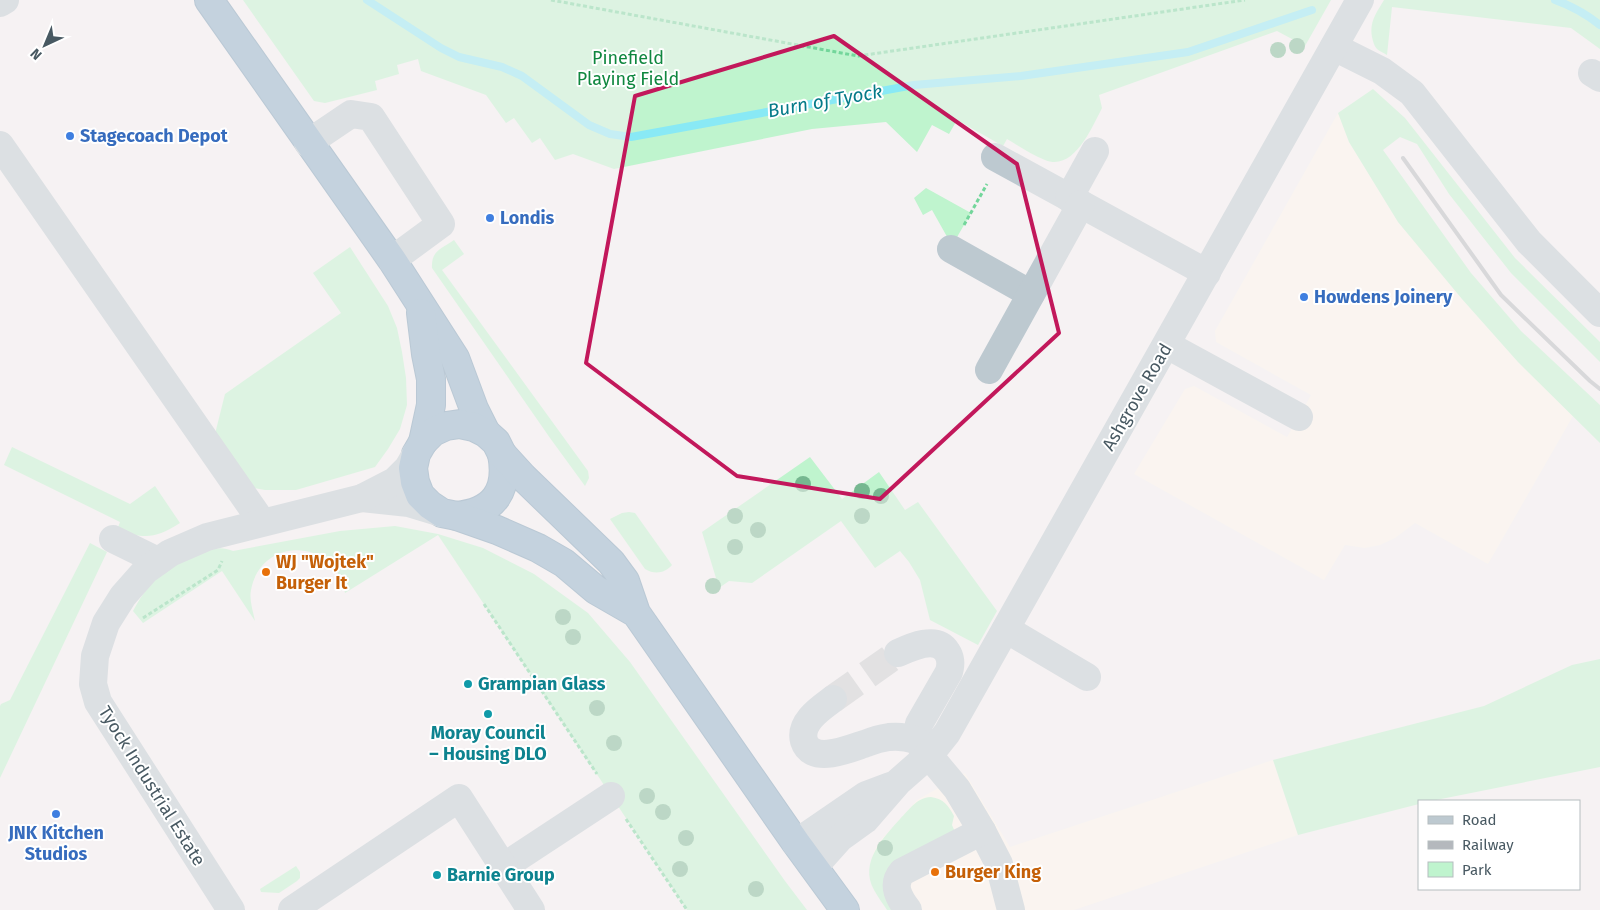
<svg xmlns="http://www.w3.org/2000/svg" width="1600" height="910" viewBox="0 0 1600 910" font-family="'Fira Sans',sans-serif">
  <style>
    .commercial { fill: #fef7ed }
    .green { fill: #bff4ce }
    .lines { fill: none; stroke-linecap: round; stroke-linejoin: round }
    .stream { stroke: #89e9f5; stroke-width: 8 }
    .minor-tunnel { stroke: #cacccf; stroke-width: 28; stroke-dasharray: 28 14; stroke-linecap: butt }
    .highway-casing { stroke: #7296b1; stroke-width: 30 }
    .path { stroke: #73d69b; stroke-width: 3; stroke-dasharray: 4 2.5; stroke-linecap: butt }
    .minor { stroke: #bdc9d0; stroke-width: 28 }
    .highway { stroke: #87abc5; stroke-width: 28 }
    .rail { stroke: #b4b8bd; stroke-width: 4 }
    .tree { fill: #76b790 }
    .marked { fill: none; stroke: #c2185b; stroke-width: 4; stroke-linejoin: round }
    .shop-dot { fill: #3f7fe0; stroke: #fff; stroke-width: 2 }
    .food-dot { fill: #e8710a; stroke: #fff; stroke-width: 2 }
    .culture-dot { fill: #0f9aa8; stroke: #fff; stroke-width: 2 }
    .labels { text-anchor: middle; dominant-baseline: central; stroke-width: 4; stroke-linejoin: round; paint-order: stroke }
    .park-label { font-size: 18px; fill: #0f873f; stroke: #fff }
    .shop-label { font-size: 18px; font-weight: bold; fill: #366cbe; stroke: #fff; text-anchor: start }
    .street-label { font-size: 18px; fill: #485962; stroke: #fff }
    .food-label { font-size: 18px; font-weight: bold; fill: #c56008; stroke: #fff; text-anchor: start }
    .culture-label { font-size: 18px; font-weight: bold; fill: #0d838f; stroke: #fff; text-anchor: start }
    .water-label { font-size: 19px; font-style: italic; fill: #057b89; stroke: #fff }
  </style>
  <rect width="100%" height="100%" fill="#f5f2f3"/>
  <g class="commercial">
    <polygon points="1338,113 1349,142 1398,222 1462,299 1518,362 1573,416 1488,564 1415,523 1395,538 1380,545 1365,548 1345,545 1324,580 1134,474 1185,389 1194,386 1287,437 1299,417 1311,395 1216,342 1215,331"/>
    <polygon points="1273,760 1298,835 1074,910 887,910 874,890 871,882 872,859 874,851 880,841 917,800 965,773 1010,847"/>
  </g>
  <g class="green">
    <path d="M243,0H1331L1305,46L1277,31L1099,95L1102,108C1092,127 1074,172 1045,160C1032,155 1019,146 1007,139L1003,146L957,120L949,134L932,125L917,152L886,122L812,129L614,169L573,154L555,160L540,138L532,143L514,118L506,123L486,95L421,71L418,59L397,65L399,74L375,81L377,90L325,103L314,101Z"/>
    <path d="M1384,0H1600V49L1571,28L1392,7L1387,55C1384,53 1379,51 1377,49C1374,46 1373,41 1372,37C1369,22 1377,12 1384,0Z"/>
    <polygon points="1373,89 1405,118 1515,258 1600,342 1600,362 1511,273 1449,194 1417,144 1400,137 1383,150 1471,273 1521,331 1600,405 1600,443 1518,362 1462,299 1398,222 1349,142 1338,113"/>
    <polygon points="926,188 971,213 953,244 950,242 932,210 923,215 914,198"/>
    <path d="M454,240L464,254L442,270L588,471L589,478L585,486L550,438L432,268C431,251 441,249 454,240Z"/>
    <polygon points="350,247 388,306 397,328 402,352 406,378 407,405 400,429 388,449 375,467 296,490 265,490 248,487 216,442 216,430 225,394 341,313 313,273"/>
    <path d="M12,447L130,504L155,486L180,523C154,539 146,539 117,530L120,522L4,465Z"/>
    <polygon points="810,457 842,499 879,472 905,510 918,502 997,611 978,645 930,620 920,580 909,562 900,551 875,568 841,521 752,583 729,581 719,588 702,532"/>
    <path d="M629,512L635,513L672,565C665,573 655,575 645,569L610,519L622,513Z"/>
    <path d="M395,526L438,534L483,548L534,574L588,613L630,662L785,881L807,910H687L438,535L345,593C337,538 261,535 251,590C249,600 253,611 255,621L222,571L143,623L133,611C142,594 154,577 171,567C179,563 188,560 196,556C210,550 218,545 233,551L340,531Z"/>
    <polygon points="90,543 107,552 0,778 0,706 1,704 10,700"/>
    <polygon points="1600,659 1600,767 1431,801 1419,801 1419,804 1298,835 1273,760 1484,706 1572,665"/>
    <path d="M931,797C944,799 948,805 954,816L952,825L955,832L906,858L901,910H887C883,904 878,897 874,890C859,862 883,838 900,819C910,809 916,798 931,797Z"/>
    <polygon points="296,866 300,872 300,878 297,881 279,893 261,892 260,889"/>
  </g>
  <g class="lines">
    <g class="stream">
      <polyline points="367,0 441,48 459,57 502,67 522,76 589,125 610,134 631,137 914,85 1021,76 1188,52 1312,10"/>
      <path d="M1555,0C1572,6 1586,14 1600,25"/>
    </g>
    <polyline class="minor-tunnel" points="833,699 898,653"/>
    <defs>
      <g id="highway">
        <polyline points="209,0 392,260 455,358 474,409 486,433"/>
        <polyline points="421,313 426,354 431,379 431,405 423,442"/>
        <path d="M457,516C494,512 509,491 502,454"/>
        <polyline points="636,613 596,590 564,563 538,548 497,530 457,516 442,513 430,505 420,495 415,482 413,468 416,454 423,442 433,432 446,426 460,424 474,427 486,433 496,442 502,454 523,477 611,562 625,581 636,613 796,843 845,910"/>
      </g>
    </defs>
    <use href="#highway" class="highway-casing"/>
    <g class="path">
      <polyline points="551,0 858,56 1245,0"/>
      <polyline points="964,225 987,184"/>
      <polyline points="484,604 597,774"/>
      <polyline points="143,618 218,570 222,561"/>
      <polyline points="626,819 687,910"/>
    </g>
    <g class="minor">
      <polyline points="0,3 5,0"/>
      <polyline points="1334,47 1382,71 1412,93 1529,242 1600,313"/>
      <polyline points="1592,73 1600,78"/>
      <polyline points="308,143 351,114 371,117 441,224 392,260"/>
      <polyline points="0,145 262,522"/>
      <polyline points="995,157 1207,273"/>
      <polyline points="1069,198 1095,151"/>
      <polyline points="951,249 1031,294"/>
      <polyline points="1167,345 1299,417"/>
      <polyline points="989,370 1081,204"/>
      <polyline points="362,498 409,503 442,513"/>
      <polyline points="113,539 158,561"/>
      <polyline points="1006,629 1087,677"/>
      <path d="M898,653C911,647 937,635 947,652C951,658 951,665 949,672L919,724L916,740"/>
      <path d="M833,699C821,708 799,722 804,741C812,766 851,748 867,743C874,740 882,738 889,737C899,736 907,737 916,740L957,789L982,831L999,864L1011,910"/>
      <polyline points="796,843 866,795 890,786"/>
      <polyline points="503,867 611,796"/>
      <polyline points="814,867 840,838 865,820 898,782 931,753 947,733 1360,0"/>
      <polyline points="231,910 98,702 93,684 95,656 106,623 123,596 146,570 170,553 207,537 362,498 395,481 408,468 416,454"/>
      <polyline points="292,910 459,798 531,910"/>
      <path d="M908,910C899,898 891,885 902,872L982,831"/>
    </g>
    <use href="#highway" class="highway"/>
    <polyline class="rail" points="1403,158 1501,295 1590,381 1600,389"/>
  </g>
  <g class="tree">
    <circle cx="1297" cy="46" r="8"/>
    <circle cx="1278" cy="50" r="8"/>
    <circle cx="803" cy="484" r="8"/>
    <circle cx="862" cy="491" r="8"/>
    <circle cx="881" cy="496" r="8"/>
    <circle cx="735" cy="516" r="8"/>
    <circle cx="862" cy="516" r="8"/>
    <circle cx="758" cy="530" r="8"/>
    <circle cx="735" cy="547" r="8"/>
    <circle cx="713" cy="586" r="8"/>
    <circle cx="563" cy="617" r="8"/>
    <circle cx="573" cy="637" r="8"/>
    <circle cx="597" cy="708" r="8"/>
    <circle cx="614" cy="743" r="8"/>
    <circle cx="647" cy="796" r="8"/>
    <circle cx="663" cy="812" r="8"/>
    <circle cx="686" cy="838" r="8"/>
    <circle cx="885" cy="848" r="8"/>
    <circle cx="680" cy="869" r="8"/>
    <circle cx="756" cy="889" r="8"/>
  </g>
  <path d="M0 0H1600V910H0ZM834,36L1017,164L1059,333L880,499L737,476L586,363L635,96Z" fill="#f5f2f3" fill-opacity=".55" fill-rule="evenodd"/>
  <path class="marked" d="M834,36L1017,164L1059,333L880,499L737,476L586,363L635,96Z"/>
  <g class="shop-dot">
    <circle cx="70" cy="136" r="5"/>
    <circle cx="490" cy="218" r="5"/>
    <circle cx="1304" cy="297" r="5"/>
    <circle cx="56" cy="814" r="5"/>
  </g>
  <g class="food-dot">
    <circle cx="266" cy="572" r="5"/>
    <circle cx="935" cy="872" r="5"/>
  </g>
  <g class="culture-dot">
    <circle cx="468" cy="684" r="5"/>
    <circle cx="488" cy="714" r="5"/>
    <circle cx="437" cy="875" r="5"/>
  </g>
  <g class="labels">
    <g class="park-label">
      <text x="628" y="58">Pinefield<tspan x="628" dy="21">Playing Field</tspan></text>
    </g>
    <g class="shop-label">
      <text x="80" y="136">Stagecoach Depot</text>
      <text x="500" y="218">Londis</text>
      <text x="1314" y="297">Howdens Joinery</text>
      <text x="56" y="833" text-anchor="middle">JNK Kitchen<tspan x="56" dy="21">Studios</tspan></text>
    </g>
    <g class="street-label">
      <text transform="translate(1137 397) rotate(-60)">Ashgrove Road</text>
      <text transform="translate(152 786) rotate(58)">Tyock Industrial Estate</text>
    </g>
    <g class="food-label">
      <text x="276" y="562">WJ "Wojtek"<tspan x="276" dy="21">Burger It</tspan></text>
      <text x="945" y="872">Burger King</text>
    </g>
    <g class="culture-label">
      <text x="478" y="684">Grampian Glass</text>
      <text x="488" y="733" text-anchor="middle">Moray Council<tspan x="488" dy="21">– Housing DLO</tspan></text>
      <text x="447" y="875">Barnie Group</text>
    </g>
    <g class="water-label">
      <text transform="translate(825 101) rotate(-10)">Burn of Tyock</text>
    </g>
  </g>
  <rect x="1418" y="800" width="162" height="90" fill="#ffffff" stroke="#b6bdc0"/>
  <rect x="1428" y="816" width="25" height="8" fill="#bdc9d0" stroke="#b6bdc0"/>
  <text x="1462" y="825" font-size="15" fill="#485962">Road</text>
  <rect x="1428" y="841" width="25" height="8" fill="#b4b8bd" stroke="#b6bdc0"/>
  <text x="1462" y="850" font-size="15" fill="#485962">Railway</text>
  <rect x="1428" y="862" width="25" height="15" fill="#bff4ce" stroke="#b6bdc0"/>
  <text x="1462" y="875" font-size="15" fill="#485962">Park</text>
  <g transform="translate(45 45) rotate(224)" stroke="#ffffff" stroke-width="4" paint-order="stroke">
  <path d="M0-4L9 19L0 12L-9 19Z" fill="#485962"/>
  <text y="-8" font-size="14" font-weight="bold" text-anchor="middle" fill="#485962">N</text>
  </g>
</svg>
